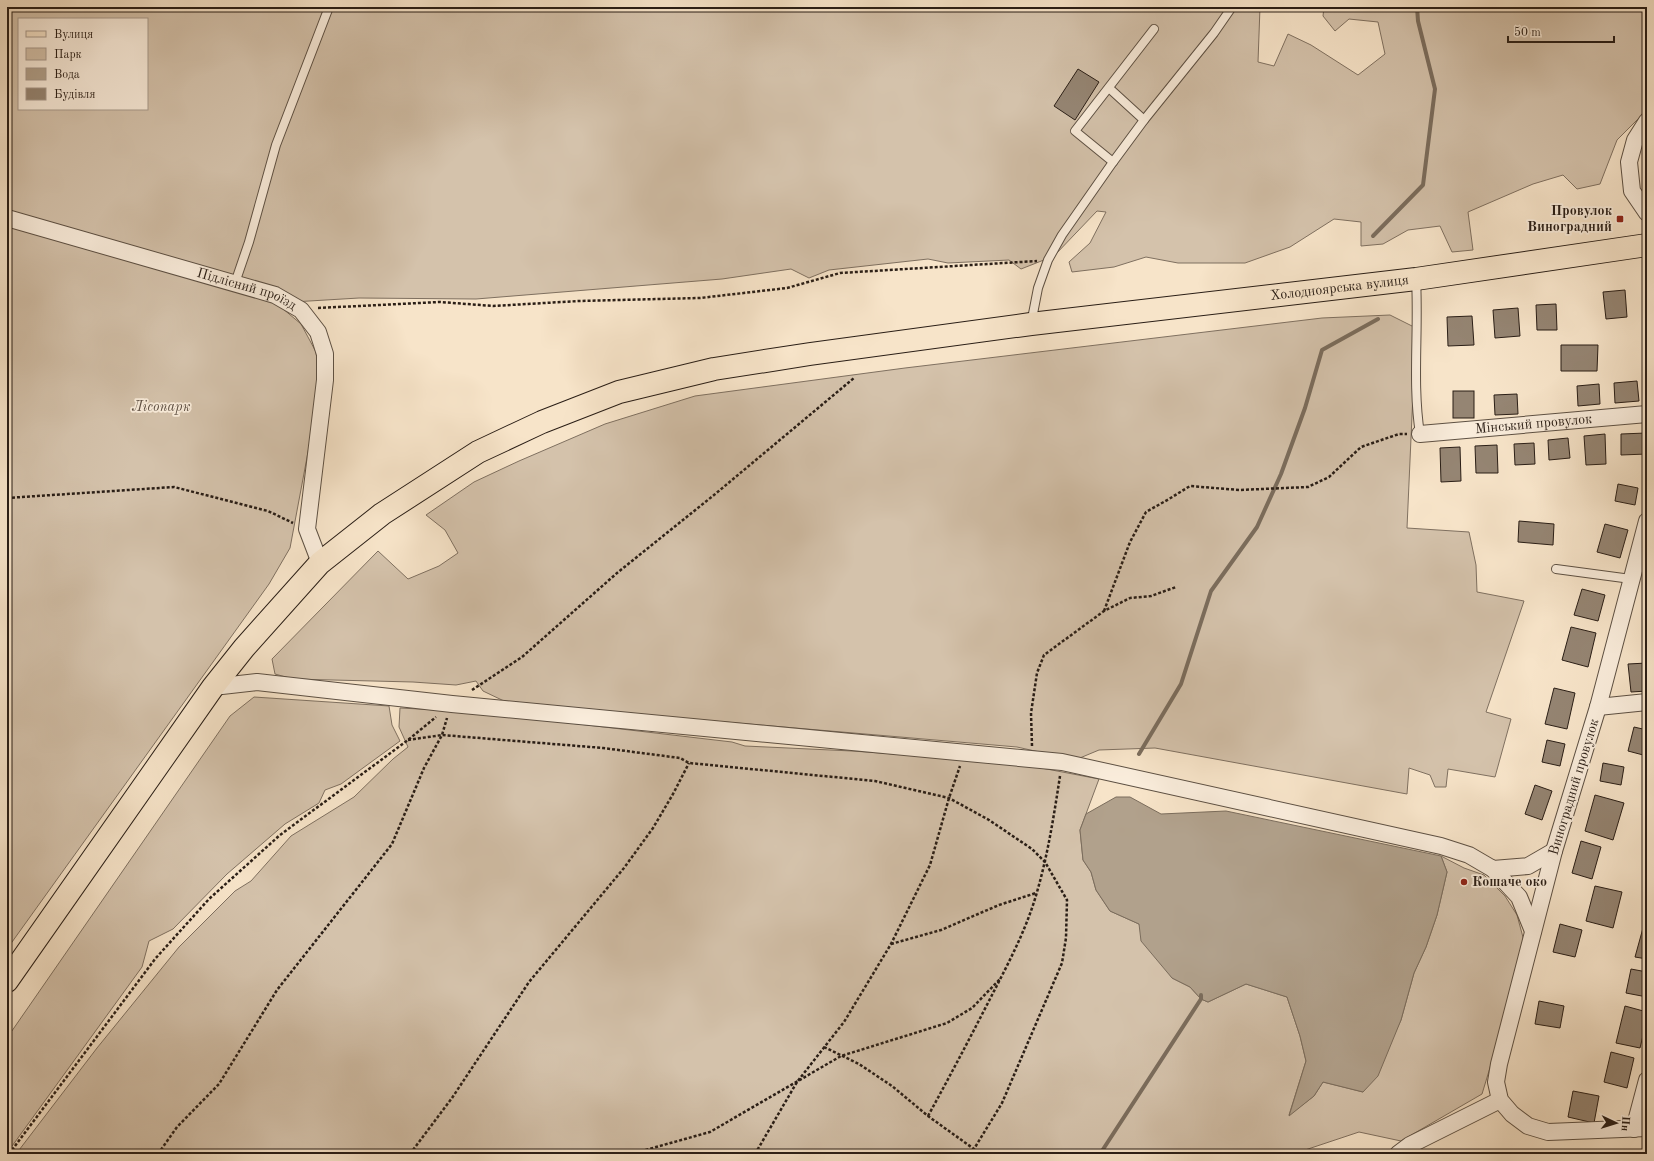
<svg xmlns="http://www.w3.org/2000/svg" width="1654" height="1161" viewBox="0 0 1654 1161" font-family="'Old Standard TT',serif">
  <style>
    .green { fill: #d4c2ab; stroke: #7f7060; fill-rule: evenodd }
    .water { fill: #b1a18c; stroke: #7b6d5d }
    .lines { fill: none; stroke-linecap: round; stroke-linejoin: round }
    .stream { stroke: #7b6d5d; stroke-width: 4 }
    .building { fill: #958573; stroke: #2a1e16 }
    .lane-casing { stroke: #5d5043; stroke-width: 10 }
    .street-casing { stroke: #5d5043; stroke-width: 18 }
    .primary-casing { stroke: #2a1e16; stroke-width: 24 }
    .path { stroke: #2a1e16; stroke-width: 2.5; stroke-dasharray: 3 2; stroke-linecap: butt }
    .lane { stroke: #faeddc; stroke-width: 8 }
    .street { stroke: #faeddc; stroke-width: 16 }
    .primary { stroke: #f7e4c9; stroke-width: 22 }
    .poi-dot { fill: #8f2418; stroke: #faeddc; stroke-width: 1.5 }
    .labels { text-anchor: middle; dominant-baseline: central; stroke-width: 3.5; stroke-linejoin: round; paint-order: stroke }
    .poi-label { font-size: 14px; font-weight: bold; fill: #2a1e16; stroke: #faeddc; text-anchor: end }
    .street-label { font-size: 14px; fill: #2a1e16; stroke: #faeddc }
    .park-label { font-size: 14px; font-style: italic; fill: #5d4f43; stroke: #faeddc }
  </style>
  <rect width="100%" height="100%" fill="#f7e4c9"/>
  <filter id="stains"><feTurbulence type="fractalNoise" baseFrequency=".005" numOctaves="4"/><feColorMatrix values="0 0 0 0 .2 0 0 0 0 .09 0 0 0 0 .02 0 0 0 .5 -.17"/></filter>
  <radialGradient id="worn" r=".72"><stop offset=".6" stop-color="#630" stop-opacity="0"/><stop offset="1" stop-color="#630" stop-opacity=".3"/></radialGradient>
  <g class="green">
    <path d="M7,7H1260L1258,62L1274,66L1288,34L1311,45L1358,75L1385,54L1378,22L1349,19L1335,31L1323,16L1324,7H1647V113L1641,116L1617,140L1600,184L1577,189L1563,175L1533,184L1468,212L1473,250L1452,252L1440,226L1408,230L1383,244L1361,246V222L1334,219L1290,247L1245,263H1178L1146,257L1114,267L1072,272L1069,262L1090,243L1106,212L1097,211L1054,256L1021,269L1009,260L948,263L928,259L829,270L809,278L791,269L722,279L476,299L359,298L276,303L301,324L316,352L320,388L290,548L269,584L7,949ZM19,19H147V109H19Z"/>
    <polygon points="1390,315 1414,327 1413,393 1407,528 1469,532 1476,565 1477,592 1524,601 1486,712 1511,719 1495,777 1448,769 1446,787 1435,787 1430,775 1409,768 1407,794 1155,748 1099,750 1075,760 1017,747 690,719 504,701 483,691 476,681 456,685 413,682 293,679 275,674 272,659 378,551 408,579 439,566 458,553 445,530 426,515 474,482 519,461 605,424 695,396 905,368 1322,318"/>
    <polygon points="254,697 389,706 392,725 400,741 341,784 325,790 319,803 285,824 227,874 173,929 149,941 142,967 7,1153 7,1038 230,716"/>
    <polygon points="400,708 476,712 732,742 745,746 852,751 1010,762 1099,779 1080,830 1083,860 1091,872 1096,890 1110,911 1139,924 1172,978 1190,987 1201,999 1208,1002 1246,984 1287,997 1300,1036 1306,1061 1289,1115 1314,1096 1323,1082 1363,1092 1392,1039 1401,1020 1414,973 1426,947 1437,915 1447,872 1441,856 1464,868 1484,875 1505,896 1517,915 1524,941 1506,1015 1482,1094 1401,1141 1359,1132 1293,1154 16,1154 97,1048 179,947 235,891 251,881 291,836 354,797 393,759 408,747 399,727"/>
  </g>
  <polygon class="water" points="1116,797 1130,797 1161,814 1226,811 1441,856 1447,872 1437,915 1426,947 1414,973 1401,1020 1378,1076 1363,1092 1323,1082 1314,1096 1289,1116 1306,1061 1300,1036 1287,997 1246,984 1208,1002 1201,999 1190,987 1172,978 1141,941 1139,924 1110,911 1096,890 1091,872 1083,860 1080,830 1086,814"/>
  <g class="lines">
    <g class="stream">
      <polyline points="1373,236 1423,185 1435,89 1418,21 1417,7"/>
      <polyline points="1139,754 1181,684 1211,591 1257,527 1281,474 1305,408 1322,350 1378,319"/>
      <polyline points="1100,1154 1201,999 1201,995"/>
    </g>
  </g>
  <g class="building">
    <polygon points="1078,69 1099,82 1075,120 1054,106"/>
    <polygon points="1625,290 1627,317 1606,319 1603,292"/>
    <polygon points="1556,304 1557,330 1537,330 1536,305"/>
    <polygon points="1518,308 1520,336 1495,338 1493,310"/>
    <polygon points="1472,316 1474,345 1448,346 1447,317"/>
    <polygon points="1561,345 1598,345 1597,371 1561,371"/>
    <polygon points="1637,381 1639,401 1615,403 1614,383"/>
    <polygon points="1645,382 1647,382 1647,401 1646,401"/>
    <polygon points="1599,384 1600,404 1578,406 1577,386"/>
    <rect x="1453" y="391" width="21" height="27"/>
    <polygon points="1517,394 1518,414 1495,415 1494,395"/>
    <polygon points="1646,433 1647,454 1621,455 1621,434"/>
    <polygon points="1605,434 1606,464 1586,465 1584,436"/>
    <polygon points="1568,438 1570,458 1549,460 1548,440"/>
    <polygon points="1534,443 1535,464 1515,465 1514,444"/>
    <polygon points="1497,445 1498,473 1476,473 1475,446"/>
    <polygon points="1460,447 1461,481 1441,482 1440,448"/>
    <polygon points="1618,484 1638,488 1635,505 1615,501"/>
    <polygon points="1519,521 1554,524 1553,545 1518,542"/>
    <polygon points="1605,524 1628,530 1620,558 1597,552"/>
    <polygon points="1582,589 1605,595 1598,621 1574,615"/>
    <polygon points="1571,627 1596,633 1588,667 1562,660"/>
    <polygon points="1647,663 1647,691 1631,692 1628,664"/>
    <polygon points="1554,688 1575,693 1567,729 1545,724"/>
    <polygon points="1634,727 1647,730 1647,756 1628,751"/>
    <polygon points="1547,740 1565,744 1560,766 1542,762"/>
    <polygon points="1603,763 1624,767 1621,785 1600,781"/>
    <polygon points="1535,785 1552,791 1542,820 1525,814"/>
    <polygon points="1595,795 1624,803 1613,840 1585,831"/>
    <polygon points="1581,841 1601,847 1592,879 1572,873"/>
    <polygon points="1595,886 1622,892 1613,928 1586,921"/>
    <polygon points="1560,924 1582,930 1575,957 1553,952"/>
    <polygon points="1643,928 1647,929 1647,959 1635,957"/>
    <polygon points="1631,969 1647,972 1647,997 1626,993"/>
    <polygon points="1539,1001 1564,1006 1560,1028 1535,1024"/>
    <polygon points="1625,1006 1647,1012 1647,1019 1640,1048 1616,1043"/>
    <polygon points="1611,1052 1634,1058 1627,1088 1604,1082"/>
    <polygon points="1573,1091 1599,1096 1594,1123 1568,1117"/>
  </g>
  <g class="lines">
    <defs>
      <g id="lane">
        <polyline points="1109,88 1144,120"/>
        <polyline points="1113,162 1075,131 1154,29"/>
        <path d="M1416,279C1419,331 1412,383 1420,434"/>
        <polyline points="235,283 249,242 276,145 329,7"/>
        <polyline points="1031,324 1038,288 1048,260 1062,235 1113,162 1144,120 1214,33 1232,7"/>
        <polyline points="1556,569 1631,579"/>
      </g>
      <g id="street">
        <polyline points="1647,121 1635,140 1629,162 1632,191 1647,213"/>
        <path id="s1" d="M7,218L275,295L301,310L318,332L325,354V380L307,529L320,563"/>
        <path id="s2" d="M1420,434L1647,414"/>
        <polyline points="1647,521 1598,707 1554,851 1499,1064 1496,1082 1500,1100 1512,1114 1528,1126 1548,1132 1647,1128"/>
        <polyline points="213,687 257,682 452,704 1062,762 1441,846 1469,855 1493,869 1528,866 1554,851"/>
        <polyline points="1598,707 1647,702"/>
        <polyline points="1493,869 1519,897 1533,931"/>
        <polyline points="1634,1129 1647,1080"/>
        <polyline points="1398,1154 1410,1145 1500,1100"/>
      </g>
      <g id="primary">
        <path id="s3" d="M7,981L213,687L244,648L320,563L382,514L478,452L542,422L619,392L714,369L810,354L1031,324L1416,279L1647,245"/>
      </g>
    </defs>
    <use href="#lane" class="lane-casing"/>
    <use href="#street" class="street-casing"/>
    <use href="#primary" class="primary-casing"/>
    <g class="path">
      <polyline points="318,308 440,302 493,306 579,301 700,298 787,288 840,273 1037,261"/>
      <polyline points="7,498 174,487 268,511 293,523"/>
      <polyline points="1104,611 1130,542 1146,512 1169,499 1190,486 1239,490 1308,487 1329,477 1361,447 1399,434 1407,434"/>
      <polyline points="472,690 522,657 617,573 714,495 854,378"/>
      <polyline points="408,740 442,735 603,748 680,758 689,763 875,781 949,798 989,820 1032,849 1045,862 1067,900 1066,938 1062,963 1002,1103 974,1149 928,1116 892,1086 859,1064 824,1047"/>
      <polyline points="1032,746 1031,713 1037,673 1044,655 1104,611 1130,598 1151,596 1176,587"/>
      <polyline points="891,944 941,930 999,905 1036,893"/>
      <path d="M928,1116C950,1076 971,1036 992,995C1009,962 1027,928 1037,892C1048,854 1054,815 1060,776"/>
      <polyline points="9,1154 155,959 209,899 280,835 408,740 436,717"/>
      <polyline points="158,1154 177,1127 219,1084 277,990 392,844 424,768 442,735 447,718"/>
      <polyline points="410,1154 452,1098 529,982 624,868 653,828 673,794 689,763"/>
      <polyline points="631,1154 710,1132 841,1056 947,1023 972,1008 1000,979"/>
      <polyline points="755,1154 797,1082 844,1022 891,944 930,865 949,798 960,766"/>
      <polyline points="1246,1154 1248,1152"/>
    </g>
    <use href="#lane" class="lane"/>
    <use href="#street" class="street"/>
    <use href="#primary" class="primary"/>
  </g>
  <g class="poi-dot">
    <rect x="1616" y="215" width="8" height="8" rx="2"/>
    <circle cx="1464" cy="882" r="4"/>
  </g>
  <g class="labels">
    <g class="poi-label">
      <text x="1612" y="211">Провулок<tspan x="1612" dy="16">Виноградний</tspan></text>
      <text x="1472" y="882" text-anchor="start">Кошаче око</text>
    </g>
    <g class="street-label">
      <text stroke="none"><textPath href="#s3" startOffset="1598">Холодноярська вулиця</textPath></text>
      <text stroke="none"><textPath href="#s1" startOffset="250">Підлісний проїзд</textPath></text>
      <text stroke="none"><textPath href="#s2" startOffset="114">Мінський провулок</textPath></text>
      <text transform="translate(1574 787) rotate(-73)">Виноградний провулок</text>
    </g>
    <g class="park-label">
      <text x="161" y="407">Лісопарк</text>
    </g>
  </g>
  <rect width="1654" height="1161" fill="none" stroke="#f7e4c9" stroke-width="24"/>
  <rect x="8" y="8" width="1638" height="1145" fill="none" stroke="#2a1e16" stroke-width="2"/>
  <rect x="12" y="12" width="1630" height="1137" fill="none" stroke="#2a1e16"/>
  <rect x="18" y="18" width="130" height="92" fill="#faeddc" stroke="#a79a8d"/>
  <rect x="26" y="31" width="20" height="6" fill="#f7e4c9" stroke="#a79a8d"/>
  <text x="54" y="38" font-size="12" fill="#2a1e16">Вулиця</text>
  <rect x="26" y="48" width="20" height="12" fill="#d4c2ab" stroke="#a79a8d"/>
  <text x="54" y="58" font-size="12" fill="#2a1e16">Парк</text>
  <rect x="26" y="68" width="20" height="12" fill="#b1a18c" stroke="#a79a8d"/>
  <text x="54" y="78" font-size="12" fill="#2a1e16">Вода</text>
  <rect x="26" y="88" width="20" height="12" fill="#958573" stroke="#a79a8d"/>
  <text x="54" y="98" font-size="12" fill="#2a1e16">Будівля</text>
  <g transform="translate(1616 1123) rotate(94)" stroke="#faeddc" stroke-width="3" paint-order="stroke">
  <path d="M0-3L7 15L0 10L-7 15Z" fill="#2a1e16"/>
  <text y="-6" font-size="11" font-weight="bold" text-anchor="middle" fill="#2a1e16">Пн</text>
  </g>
  <path d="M1508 36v6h106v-6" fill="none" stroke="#2a1e16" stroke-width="2"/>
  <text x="1514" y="36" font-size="12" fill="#2a1e16" stroke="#faeddc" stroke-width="3" paint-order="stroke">50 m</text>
  <rect width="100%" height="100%" filter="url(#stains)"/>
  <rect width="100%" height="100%" fill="url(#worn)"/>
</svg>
